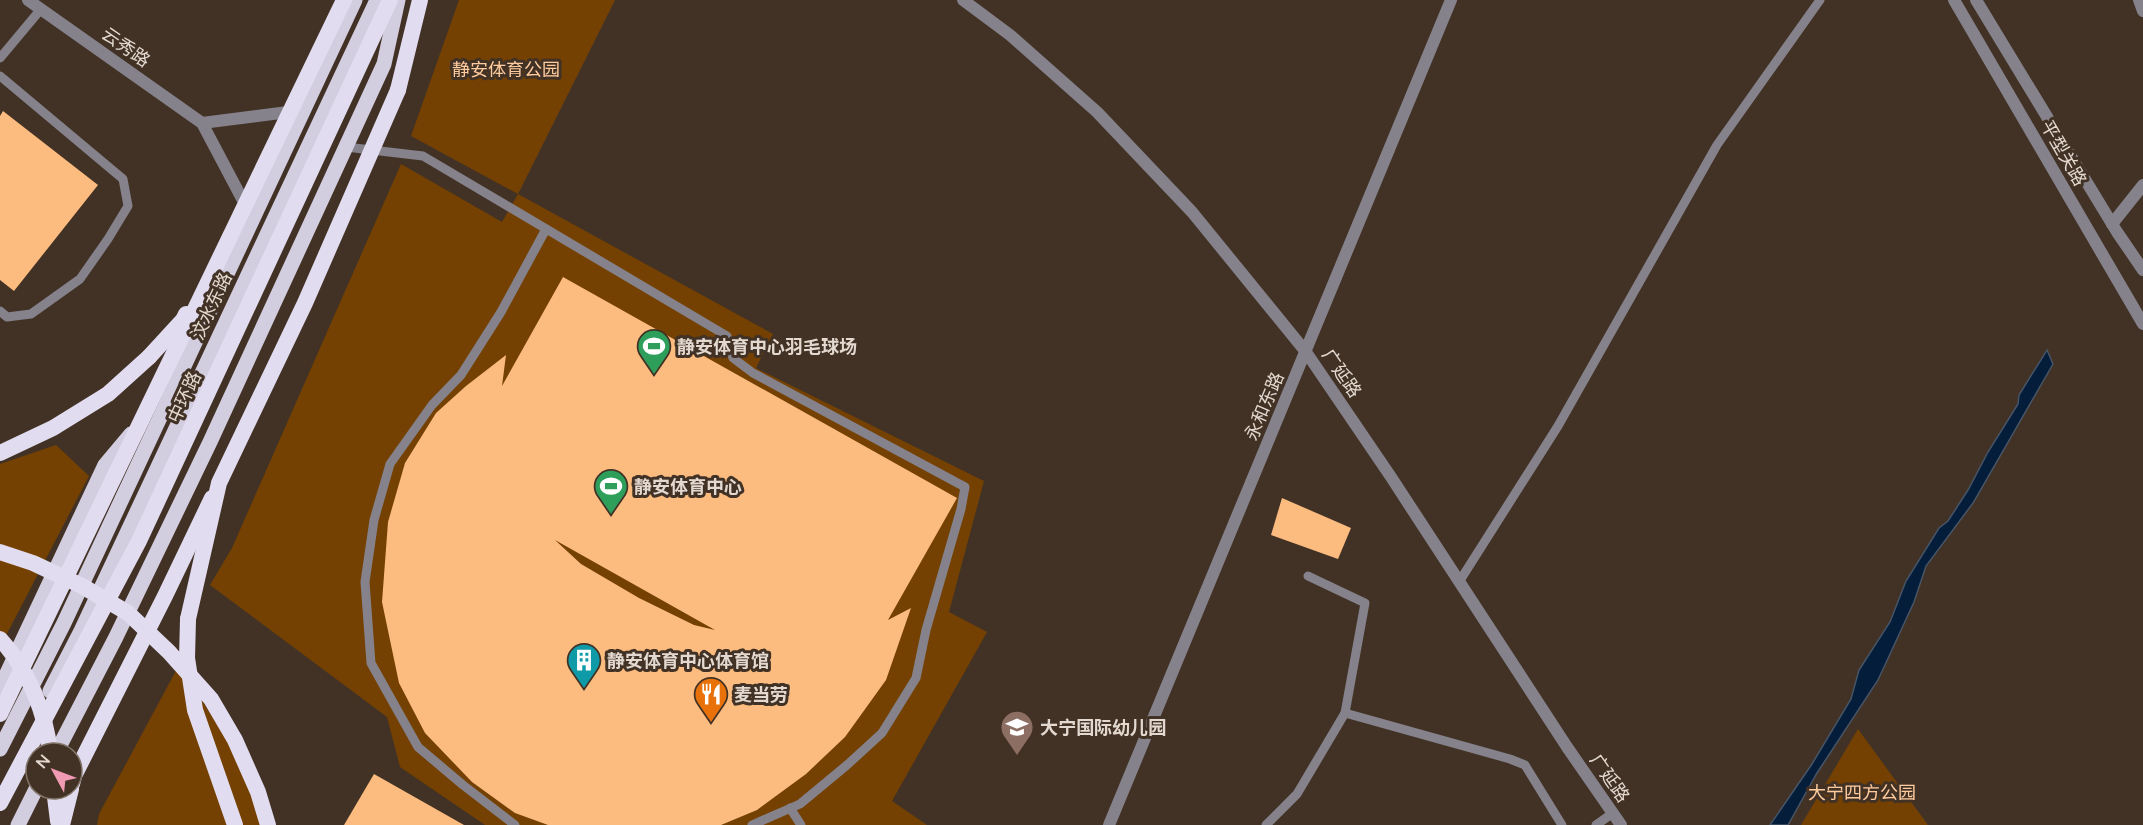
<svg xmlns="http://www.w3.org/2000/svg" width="2143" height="825" viewBox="0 0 2143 825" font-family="Mulish,'Noto Sans SC',sans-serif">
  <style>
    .green { fill: #744102 }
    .water { fill: #041d3a; stroke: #475567; stroke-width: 1.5 }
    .building { fill: #fcbb7f; fill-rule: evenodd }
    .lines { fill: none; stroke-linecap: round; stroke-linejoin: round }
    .service { stroke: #85828b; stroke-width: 9 }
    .minor { stroke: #85828b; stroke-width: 12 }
    .tertiary { stroke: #85828b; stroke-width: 12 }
    .primary { stroke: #d3cde0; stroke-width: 15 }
    .trunk { stroke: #e2dcf0; stroke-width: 16 }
    .trunk-bridge { stroke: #e2dcf0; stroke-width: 16 }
    .labels { text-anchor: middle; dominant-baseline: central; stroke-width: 6; stroke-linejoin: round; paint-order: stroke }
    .street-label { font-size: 18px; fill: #e3d9d0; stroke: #423225 }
    .park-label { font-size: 18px; fill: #fecb9e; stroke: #423225 }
    .poi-label { font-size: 18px; font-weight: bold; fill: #e3d9d0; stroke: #423225; text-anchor: start }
  </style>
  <rect width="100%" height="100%" fill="#423225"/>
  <g class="green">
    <polygon points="459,0 615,0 518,194 773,334 756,368 984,481 949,612 987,632 892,801 927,825 485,825 400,767 387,717 210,585 232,548 401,164 502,222 518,194 411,136"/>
    <polygon points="56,445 89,476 0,647 0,464"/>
    <polygon points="179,665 230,744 274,825 97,825 99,814"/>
    <polygon points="1858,729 1928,825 1801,825"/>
  </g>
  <polygon class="water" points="2047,350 2053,364 1973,503 1926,566 1914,602 1878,680 1817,773 1788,825 1770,825 1812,764 1851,699 1859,670 1890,622 1906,581 1939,528 1948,521 1968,490 1988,452 2018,404 2019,395"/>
  <g class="building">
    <polygon points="3,111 98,185 14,291 0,280 0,116"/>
    <path d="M563,277L957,498L888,620L911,608L886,680L845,737L806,774L757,810L721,825H548L515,813L472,782L425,733L399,683L382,602L388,522L405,463L436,413L466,386L506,355L502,386ZM555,540L715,630L694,625L639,598L581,564Z"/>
    <polygon points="1282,498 1351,528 1338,559 1271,535"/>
    <polygon points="374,774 464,825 344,825"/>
  </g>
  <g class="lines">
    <g class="service">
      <polyline points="0,58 41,9"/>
      <polyline points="0,76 123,179 128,206 108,239 80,279 31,314 7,317 0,311"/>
      <polyline points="346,147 423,156 727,336 733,358 753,373 965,487 961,509 926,630 916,678 882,733 847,765 800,804 752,825"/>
      <polyline points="1459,582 1558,426 1717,145 1820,0"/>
      <polyline points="1345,713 1510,759 1525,765 1562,825"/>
      <polyline points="790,808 801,825"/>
      <polyline points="515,825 463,785 418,747 371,663 365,582 374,520 390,464 432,405 461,375 501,312 546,229"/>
      <polyline points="1266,825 1297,794 1345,713 1365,603 1308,576"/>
      <polyline points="1596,825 1613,813"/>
    </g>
    <g class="minor">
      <polyline points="963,0 1010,35 1097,112 1192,212 1306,352 1391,477 1567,747 1621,825"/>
      <polyline points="2139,0 2143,11"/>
      <polyline points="2112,224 2143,185"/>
    </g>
    <g class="tertiary">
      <polyline points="28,0 202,123 248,210"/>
      <polyline points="1954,0 2143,324"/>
      <polyline points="1976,0 2117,232 2143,270"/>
      <polyline points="202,123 296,111"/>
      <polyline points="1109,825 1451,0"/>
    </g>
    <g class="primary">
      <polyline points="0,688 105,465 131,434"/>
      <polyline points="50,691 81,631 377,0"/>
      <polyline points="0,749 64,623 355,0"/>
      <polyline points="56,753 116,637 210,442 384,64 398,0"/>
      <polyline points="18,825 36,789"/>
    </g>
    <g class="trunk">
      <polyline points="398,90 420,0"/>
      <polyline points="0,453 53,428 108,394 149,357"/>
      <polyline points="188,619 187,658 195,710 235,825"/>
      <polyline points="72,784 74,776 165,596 212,498"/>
      <polyline points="54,789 58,821"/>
      <polyline points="0,803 139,541 390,0"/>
      <polyline points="62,825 71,789"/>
    </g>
    <g class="trunk-bridge">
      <polyline points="149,357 183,320 186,314"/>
      <polyline points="0,552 33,563 82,586 128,613 169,652 211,699 235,740 258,792 268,825"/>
      <polyline points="188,619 219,483 305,303 398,90"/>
      <path d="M0,639C28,669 46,713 50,753"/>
      <polyline points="0,714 344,0"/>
    </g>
  </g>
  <defs>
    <symbol id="stadium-pin" viewBox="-11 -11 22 30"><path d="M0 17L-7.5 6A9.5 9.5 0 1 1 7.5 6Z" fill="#2e9e5b" stroke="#423225"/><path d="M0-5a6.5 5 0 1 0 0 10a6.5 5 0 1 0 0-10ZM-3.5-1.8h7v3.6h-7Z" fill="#fff"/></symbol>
    <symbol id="building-pin" viewBox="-11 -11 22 30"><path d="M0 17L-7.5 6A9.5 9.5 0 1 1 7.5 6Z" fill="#0f9aa8" stroke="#423225"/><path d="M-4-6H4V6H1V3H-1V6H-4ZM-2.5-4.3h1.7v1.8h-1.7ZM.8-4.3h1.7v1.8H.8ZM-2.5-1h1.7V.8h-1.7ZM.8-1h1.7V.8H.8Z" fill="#fff"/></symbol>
    <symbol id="restaurant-pin" viewBox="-11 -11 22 30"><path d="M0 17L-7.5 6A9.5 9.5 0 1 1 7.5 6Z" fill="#e8710a" stroke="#423225"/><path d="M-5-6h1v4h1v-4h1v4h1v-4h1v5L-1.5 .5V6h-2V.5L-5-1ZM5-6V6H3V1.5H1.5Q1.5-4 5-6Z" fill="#fff"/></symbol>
    <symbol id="school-pin" viewBox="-11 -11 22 30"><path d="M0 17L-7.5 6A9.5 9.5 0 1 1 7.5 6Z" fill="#8d6e63" stroke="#423225"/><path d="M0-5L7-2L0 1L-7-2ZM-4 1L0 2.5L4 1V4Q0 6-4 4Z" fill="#fff"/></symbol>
  </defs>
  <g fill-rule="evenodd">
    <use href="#stadium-pin" x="635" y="327" width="38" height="52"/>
    <use href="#stadium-pin" x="592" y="467" width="38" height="52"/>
    <use href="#building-pin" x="565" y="641" width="38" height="52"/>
    <use href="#restaurant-pin" x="692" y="675" width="38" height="52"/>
    <use href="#school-pin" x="998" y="708" width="38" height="52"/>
  </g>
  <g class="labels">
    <g class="street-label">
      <text transform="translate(126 47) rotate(35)">云秀路</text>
      <text transform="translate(2064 153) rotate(60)">平型关路</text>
      <text transform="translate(211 306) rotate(-65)">汶水东路</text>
      <text transform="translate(1342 373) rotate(56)">广延路</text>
      <text transform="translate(184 397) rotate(-65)">中环路</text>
      <text transform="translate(1264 406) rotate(-67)">永和东路</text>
      <text transform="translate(1610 778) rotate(55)">广延路</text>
    </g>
    <g class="park-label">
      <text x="506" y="69">静安体育公园</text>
      <text x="1862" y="792">大宁四方公园</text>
    </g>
    <g class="poi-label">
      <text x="677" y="346">静安体育中心羽毛球场</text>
      <text x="634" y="486">静安体育中心</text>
      <text x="607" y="660">静安体育中心体育馆</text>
      <text x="734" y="694">麦当劳</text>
      <text x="1040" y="727">大宁国际幼儿园</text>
    </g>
  </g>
  <g transform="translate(54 771) rotate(311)"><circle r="28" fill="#423225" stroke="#827569" stroke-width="1.5"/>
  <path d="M0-4.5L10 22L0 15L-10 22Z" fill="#f19ab3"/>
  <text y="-9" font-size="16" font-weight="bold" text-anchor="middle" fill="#e3d9d0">N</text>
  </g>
</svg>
